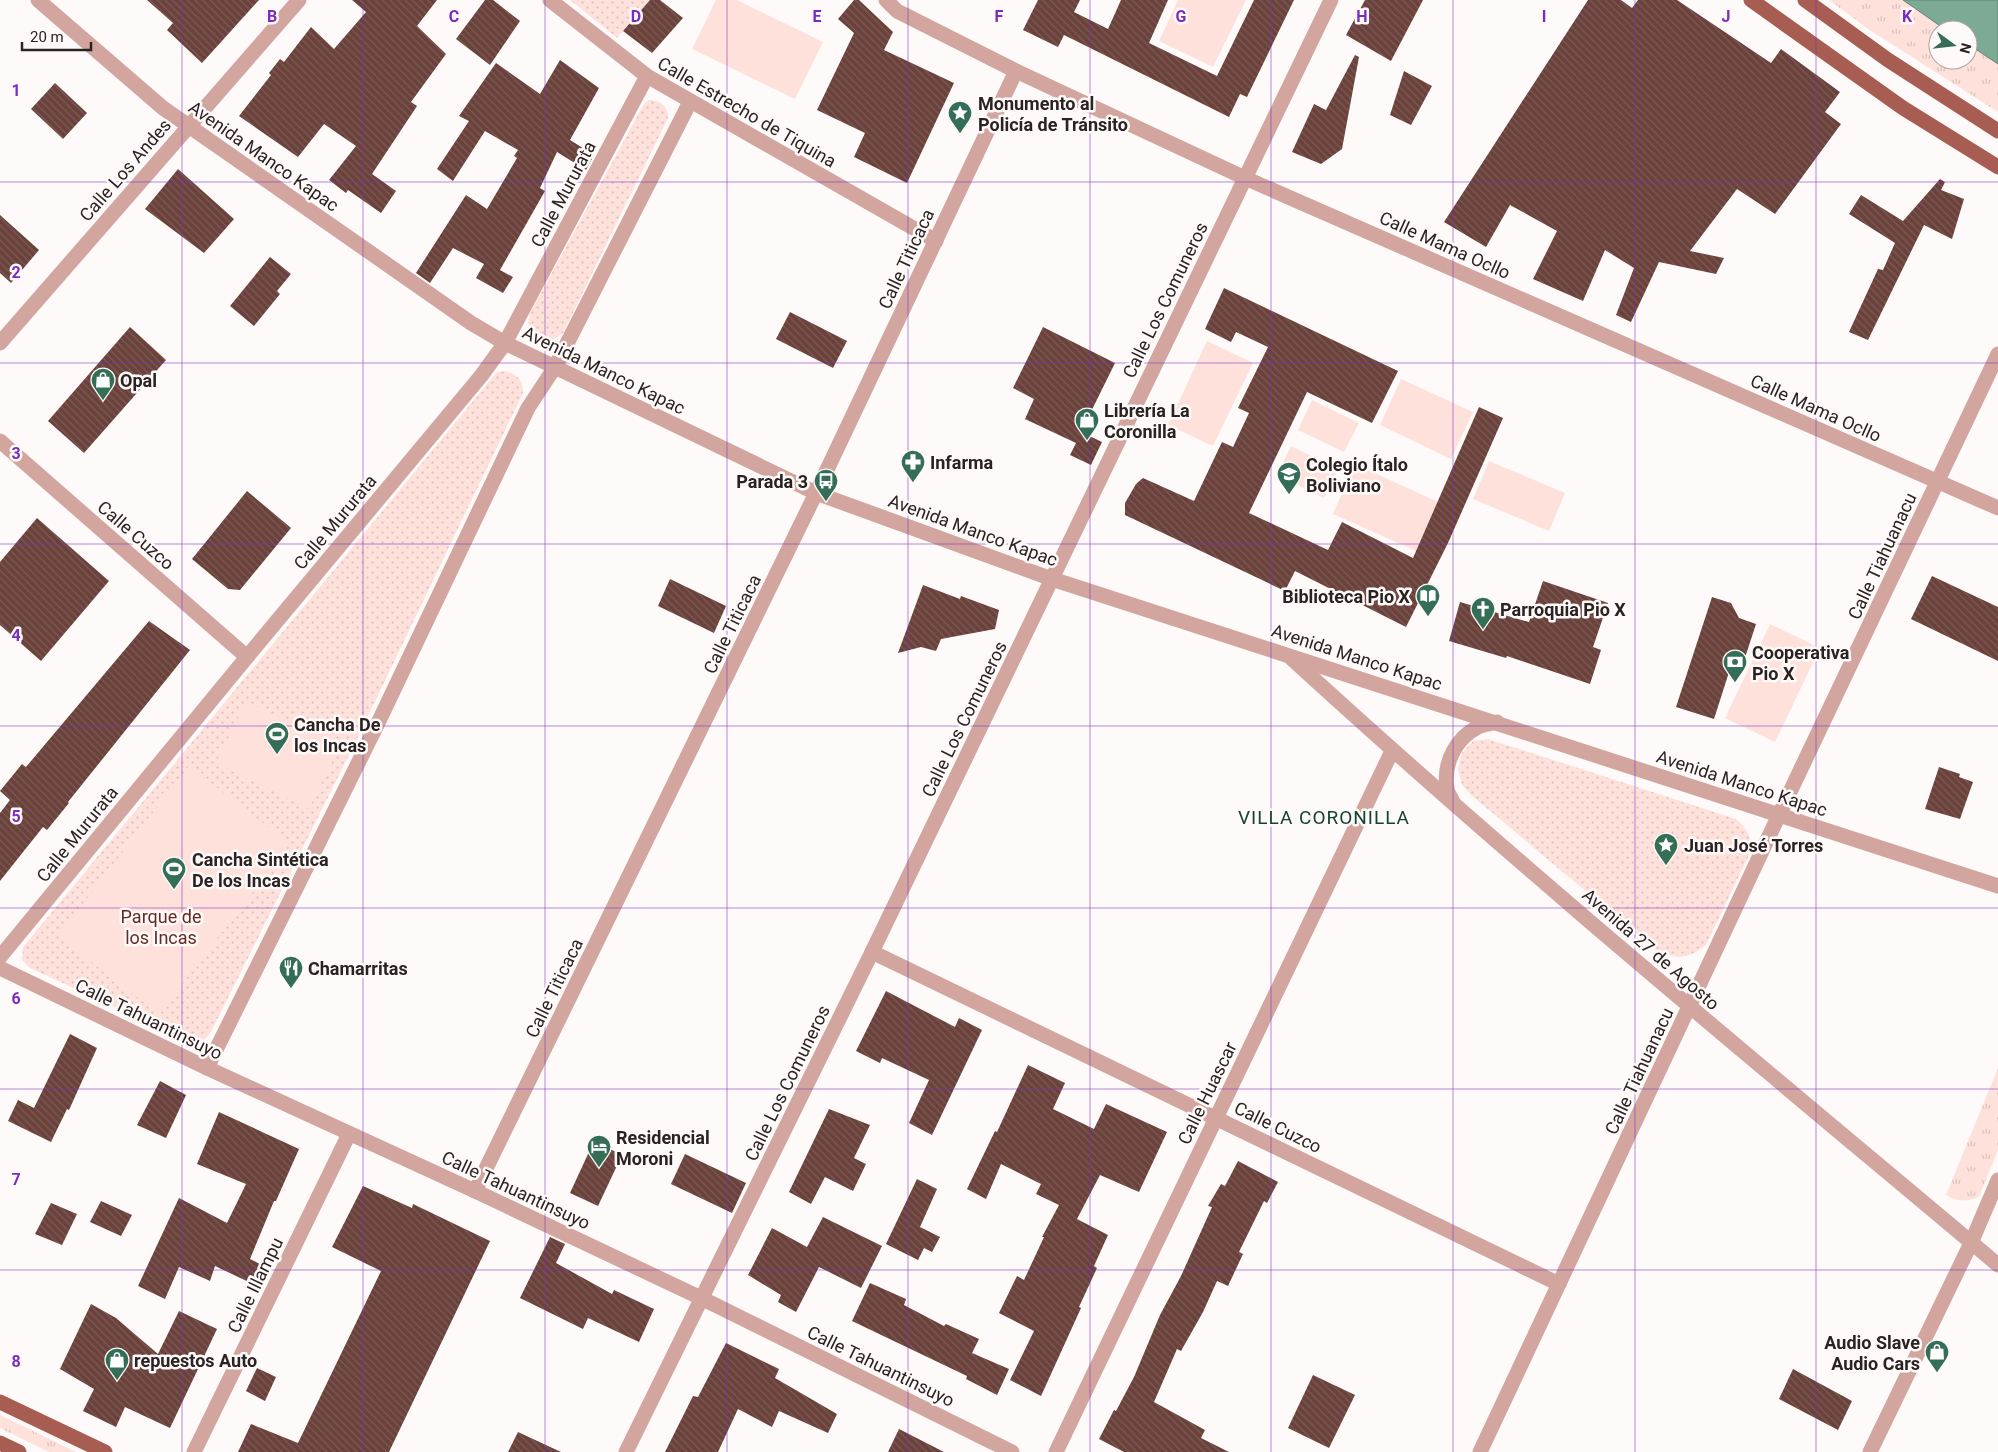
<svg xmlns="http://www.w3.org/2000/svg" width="1998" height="1452" viewBox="0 0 1998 1452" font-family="Roboto,sans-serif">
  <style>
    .grass { fill: url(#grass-tufts) }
    .park { fill: url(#park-dots) }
    .pitch { fill: #ffe1dc }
    .water { fill: #7caa95; stroke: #648272 }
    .building { fill: url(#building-back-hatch) }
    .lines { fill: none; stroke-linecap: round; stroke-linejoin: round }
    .minor { stroke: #d2a69f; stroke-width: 15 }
    .major { stroke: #a85d52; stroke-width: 15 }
    .grid { fill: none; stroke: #7b2cbf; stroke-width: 1; stroke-opacity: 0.55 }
    .labels { text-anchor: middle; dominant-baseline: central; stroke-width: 5; stroke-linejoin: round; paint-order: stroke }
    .poi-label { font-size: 18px; font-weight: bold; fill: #2b2322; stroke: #fefaf9; text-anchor: start }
    .street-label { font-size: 18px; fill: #2b2322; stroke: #fefaf9 }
    .park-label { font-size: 18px; fill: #652922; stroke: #fefaf9 }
    .neighbourhood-label { font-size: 19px; letter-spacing: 1px; fill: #144332; stroke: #fefaf9 }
    .grid-label { font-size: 16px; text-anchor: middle; font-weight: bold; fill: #7b2cbf; stroke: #fefaf9; stroke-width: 5; stroke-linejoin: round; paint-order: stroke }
  </style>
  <defs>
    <pattern id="grass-tufts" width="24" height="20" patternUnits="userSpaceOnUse" patternTransform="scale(1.25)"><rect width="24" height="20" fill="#ffe1dc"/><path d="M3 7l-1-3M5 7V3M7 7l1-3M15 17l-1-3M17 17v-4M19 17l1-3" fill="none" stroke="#dbc1bc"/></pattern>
    <pattern id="park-dots" width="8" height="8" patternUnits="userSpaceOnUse" patternTransform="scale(1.25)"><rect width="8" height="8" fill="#ffe1dc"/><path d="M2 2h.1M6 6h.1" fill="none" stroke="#dbc1bc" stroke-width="1.8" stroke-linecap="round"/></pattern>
    <pattern id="building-back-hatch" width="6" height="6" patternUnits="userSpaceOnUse" patternTransform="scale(1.25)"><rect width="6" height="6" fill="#6a413b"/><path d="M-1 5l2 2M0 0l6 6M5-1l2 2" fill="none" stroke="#7b5a55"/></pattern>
  </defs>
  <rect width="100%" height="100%" fill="#fefaf9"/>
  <g class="grass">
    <polygon points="1829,0 1903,0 1946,30 1938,30 1938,60 1968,60 1968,44 1998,64 1998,112 1868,29"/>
    <path d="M1998,1068V1150L1979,1197C1966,1202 1958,1202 1946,1195Z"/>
    <polygon points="0,1415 76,1452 49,1452 0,1428"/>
  </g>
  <g class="park">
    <polygon points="570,0 650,0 617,38"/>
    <path d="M649,100C661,101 668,106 668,118L563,333L554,339L544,338L532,332L528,324L530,313L644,104Z"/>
    <path d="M506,371C518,375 523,380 523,393L356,741L211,1032L205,1039L193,1043L30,968L22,960L23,947L497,372Z"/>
    <path d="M1488,739L1736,819C1749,831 1751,836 1750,853L1706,945C1688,959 1677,960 1656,950L1471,795L1462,785L1458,769L1462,753L1473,741Z"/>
  </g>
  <g class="pitch">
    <polygon points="716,0 737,0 823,42 795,99 692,49"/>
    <polygon points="1178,0 1246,0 1213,67 1159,41"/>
    <polygon points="1207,341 1253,363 1213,446 1168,425"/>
    <polygon points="1401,379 1473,412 1451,459 1380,425"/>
    <polygon points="1312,400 1359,423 1344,452 1298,430"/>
    <polygon points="1291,446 1338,469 1324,498 1277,475"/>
    <polygon points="1489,461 1565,493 1549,531 1473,499"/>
    <polygon points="1355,464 1438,502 1416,551 1333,514"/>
    <polygon points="1770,624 1820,648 1775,742 1725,718"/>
    <polygon points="246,701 339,747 309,809 216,763"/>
    <polygon points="189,766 290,844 159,1014 58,936"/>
  </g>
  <polygon class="water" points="1903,0 1998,0 1998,64 1968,44 1968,30 1946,30"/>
  <g class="building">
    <polygon points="147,0 259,0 202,63 167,30 173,23"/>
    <polygon points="352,0 437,0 417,26 446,54 411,102 417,106 372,174 396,191 381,213 348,190 346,193 329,180 356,146 324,124 298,157 239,116 271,75 269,73 280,59 284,62 311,27 334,49 366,12"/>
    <polygon points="485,0 493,0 520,21 490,65 456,39"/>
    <polygon points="650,0 660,0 683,18 652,53 623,31"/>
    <polygon points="854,0 859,0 893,32 884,50 954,83 907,183 854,157 865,133 817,110 854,33 838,19"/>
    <polygon points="1038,0 1080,0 1074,12 1108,29 1121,0 1168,0 1149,43 1217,76 1254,0 1294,0 1247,97 1240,94 1229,117 1064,35 1058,47 1023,30"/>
    <polygon points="1365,0 1423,0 1391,61 1346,35"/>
    <polygon points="1588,0 1621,0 1632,8 1638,0 1677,0 1771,63 1781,49 1840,92 1825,112 1841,124 1775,214 1737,189 1690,251 1724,258 1716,274 1659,262 1631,322 1616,315 1634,268 1605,250 1583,301 1533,279 1557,231 1510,205 1486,247 1444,222"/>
    <polygon points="1355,55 1359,57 1342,149 1321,164 1292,152 1314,104 1326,110"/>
    <polygon points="560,60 599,88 570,140 594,155 586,170 557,152 540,188 545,191 500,270 513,277 503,293 476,278 484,264 453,248 430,283 416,273 466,195 487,209 517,158 514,156 518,150 485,131 453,181 437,169 469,121 459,116 496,63 540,94"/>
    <polygon points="1404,71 1432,86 1411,125 1390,115"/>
    <polygon points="55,83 87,113 63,139 31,109"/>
    <polygon points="178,169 234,219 204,253 145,209"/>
    <polygon points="1940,179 1945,182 1941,190 1964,199 1952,239 1924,225 1868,340 1849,332 1878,269 1883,270 1895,243 1849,214 1861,195 1903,221"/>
    <polygon points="0,215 39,250 11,283 0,273"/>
    <polygon points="270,257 291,274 277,291 280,294 254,326 230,306"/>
    <polygon points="1224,288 1398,371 1372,423 1307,392 1249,513 1328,550 1342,522 1413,558 1479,407 1503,418 1448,543 1406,627 1295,571 1285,591 1125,515 1125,503 1136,484 1143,478 1194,501 1222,442 1233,447 1249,413 1238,408 1268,347 1236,332 1231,342 1205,329"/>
    <polygon points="790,312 847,341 833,368 776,339"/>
    <polygon points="130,327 166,360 84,453 48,421"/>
    <polygon points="1043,327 1115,363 1081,432 1102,442 1091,465 1070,455 1076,443 1025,419 1034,399 1013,388"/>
    <polygon points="247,491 291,528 240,590 228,589 192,559"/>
    <polygon points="37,518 109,581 41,661 0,625 0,562"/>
    <polygon points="1932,576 1998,607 1998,661 1911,619"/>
    <polygon points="670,579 726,606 714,633 658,606"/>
    <polygon points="1543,581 1608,603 1593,647 1601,650 1590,684 1507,656 1506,658 1449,641 1460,602 1529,622"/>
    <polygon points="923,585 960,599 961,596 999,610 995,629 941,639 936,651 921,647 898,653"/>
    <polygon points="1712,597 1731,603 1739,618 1756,624 1740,673 1730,669 1714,719 1676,707"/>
    <polygon points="149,621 190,650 68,802 69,803 47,830 43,827 0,881 0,813 10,800 0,791 22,764 26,767"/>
    <polygon points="1939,767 1960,774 1959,777 1973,782 1960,819 1925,809"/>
    <polygon points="886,991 955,1027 959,1018 982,1030 932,1135 909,1123 929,1080 882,1058 880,1063 856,1051"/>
    <polygon points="70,1034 97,1048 69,1110 67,1109 51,1142 8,1121 18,1100 34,1108"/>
    <polygon points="1028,1065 1065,1083 1053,1109 1094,1129 1106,1104 1167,1132 1139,1192 1100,1175 1077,1219 1108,1235 1094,1266 1097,1268 1079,1307 1081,1308 1041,1396 1010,1380 1034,1331 999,1313 1017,1276 1024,1280 1044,1237 1042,1237 1059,1205 1036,1194 1041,1184 1001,1164 986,1199 967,1189 995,1131 997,1132"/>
    <polygon points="160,1081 186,1095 166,1138 137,1125"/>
    <polygon points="829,1109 870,1125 854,1158 866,1164 853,1191 825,1177 811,1204 789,1192"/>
    <polygon points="219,1112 299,1149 276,1201 274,1201 250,1259 262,1265 253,1284 215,1266 210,1281 179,1267 165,1299 138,1286 179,1198 227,1223 246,1184 197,1164"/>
    <polygon points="594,1141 622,1155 598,1206 570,1193"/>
    <polygon points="685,1154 746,1183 732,1213 671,1184"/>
    <polygon points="1238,1161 1278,1182 1267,1203 1264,1201 1239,1252 1243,1254 1228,1286 1217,1281 1203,1312 1181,1351 1177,1349 1154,1402 1205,1430 1201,1438 1229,1452 1124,1452 1099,1439 1114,1410 1116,1411 1134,1377 1160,1315 1181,1276 1212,1207 1208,1206 1221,1184 1225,1186"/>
    <polygon points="917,1179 937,1189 920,1227 940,1237 932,1252 924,1248 918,1260 886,1244"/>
    <polygon points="363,1186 412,1208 413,1204 490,1241 389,1452 238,1452 251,1424 298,1443 381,1271 332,1247"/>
    <polygon points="101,1201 132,1215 121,1236 90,1222"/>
    <polygon points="51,1203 77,1214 62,1245 35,1234"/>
    <polygon points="823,1217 882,1246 861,1288 819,1267 796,1312 778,1302 781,1295 748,1275 772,1228 807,1247"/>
    <polygon points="550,1237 565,1244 556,1263 612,1294 614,1290 654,1309 639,1342 588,1318 583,1329 520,1298"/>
    <polygon points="870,1283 906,1299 904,1305 944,1326 946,1324 979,1339 972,1353 1009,1369 997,1395 966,1379 967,1376 852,1321"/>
    <polygon points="91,1304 116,1318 158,1354 179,1311 217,1329 170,1428 125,1407 116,1427 83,1411 94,1389 60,1369"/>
    <polygon points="726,1343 779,1369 775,1378 837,1414 828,1433 779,1411 772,1427 738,1409 718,1452 665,1452 693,1396 698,1397"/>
    <polygon points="257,1368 276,1377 265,1401 246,1391"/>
    <polygon points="1793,1369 1852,1401 1838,1430 1779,1399"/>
    <polygon points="1313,1375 1355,1395 1329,1448 1288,1428"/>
    <polygon points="899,1429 944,1452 888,1452"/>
    <polygon points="518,1432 561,1452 508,1452"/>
  </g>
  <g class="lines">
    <g class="minor">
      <polyline points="38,0 163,108 471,323 505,343 816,493 1052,579 1998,886"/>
      <polyline points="550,0 647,76 936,241"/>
      <polyline points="886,0 897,11 1016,71 1245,178 1998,508"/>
      <polyline points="0,343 299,0"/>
      <polyline points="0,441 247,657"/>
      <path d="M1291,658C1520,868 1760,1065 1998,1265"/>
      <path d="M1453,802C1451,797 1447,792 1447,788C1443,763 1456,738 1478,727C1483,724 1491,724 1497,722"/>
      <polyline points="872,952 1559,1284"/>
      <polyline points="0,957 247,657 481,376 505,343 647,76"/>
      <polyline points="0,968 207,1068 475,1191 701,1298 1012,1452"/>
      <polyline points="207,1068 378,723 528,408 555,367 690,102"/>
      <polyline points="475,1191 816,493 1016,71"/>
      <polyline points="194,1452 349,1134"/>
      <polyline points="626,1452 872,952 1331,0"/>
      <polyline points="1056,1452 1392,751"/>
      <polyline points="1480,1452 1779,815 1998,354"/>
      <polyline points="1870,1452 1971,1243 1998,1180"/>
    </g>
    <g class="major">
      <polyline points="1751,0 1903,108 1998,167"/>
      <polyline points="1805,0 1888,60 1998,131"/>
      <polyline points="0,1402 105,1452"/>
      <polyline points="0,1443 19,1452"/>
    </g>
  </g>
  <path class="grid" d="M182,0V1452M363,0V1452M545,0V1452M727,0V1452M908,0V1452M1090,0V1452M1271,0V1452M1453,0V1452M1635,0V1452M1816,0V1452M0,182H1998M0,363H1998M0,544H1998M0,726H1998M0,908H1998M0,1089H1998M0,1270H1998"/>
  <defs>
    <symbol id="sight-pin" viewBox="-11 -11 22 30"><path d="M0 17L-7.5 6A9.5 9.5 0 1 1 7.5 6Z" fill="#356e57" stroke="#fefaf9"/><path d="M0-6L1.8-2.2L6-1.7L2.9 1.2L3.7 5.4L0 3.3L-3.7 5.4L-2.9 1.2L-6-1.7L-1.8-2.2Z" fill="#fff"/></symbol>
    <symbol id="shop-pin" viewBox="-11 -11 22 30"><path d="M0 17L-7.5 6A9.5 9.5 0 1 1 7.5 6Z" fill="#356e57" stroke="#fefaf9"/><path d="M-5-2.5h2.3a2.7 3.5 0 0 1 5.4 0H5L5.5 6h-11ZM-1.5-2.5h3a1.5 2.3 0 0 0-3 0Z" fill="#fff"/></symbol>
    <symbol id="pharmacy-pin" viewBox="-11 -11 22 30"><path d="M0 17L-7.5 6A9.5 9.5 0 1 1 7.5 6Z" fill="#356e57" stroke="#fefaf9"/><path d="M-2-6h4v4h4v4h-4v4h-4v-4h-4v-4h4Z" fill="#fff"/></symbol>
    <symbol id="school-pin" viewBox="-11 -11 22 30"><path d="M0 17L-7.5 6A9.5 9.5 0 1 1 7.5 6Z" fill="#356e57" stroke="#fefaf9"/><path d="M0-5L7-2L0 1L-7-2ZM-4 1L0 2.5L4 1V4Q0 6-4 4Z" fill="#fff"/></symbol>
    <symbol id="bus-pin" viewBox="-11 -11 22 30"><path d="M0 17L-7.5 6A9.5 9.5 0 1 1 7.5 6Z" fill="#356e57" stroke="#fefaf9"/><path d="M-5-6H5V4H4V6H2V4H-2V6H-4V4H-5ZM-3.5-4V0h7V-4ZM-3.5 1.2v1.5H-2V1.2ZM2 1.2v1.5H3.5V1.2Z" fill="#fff"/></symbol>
    <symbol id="library-pin" viewBox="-11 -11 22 30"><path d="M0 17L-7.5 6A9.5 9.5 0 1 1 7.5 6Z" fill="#356e57" stroke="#fefaf9"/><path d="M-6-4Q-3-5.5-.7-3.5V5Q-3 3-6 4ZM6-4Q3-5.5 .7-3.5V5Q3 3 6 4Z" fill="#fff"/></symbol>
    <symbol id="church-pin" viewBox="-11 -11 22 30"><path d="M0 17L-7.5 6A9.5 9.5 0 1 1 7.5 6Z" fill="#356e57" stroke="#fefaf9"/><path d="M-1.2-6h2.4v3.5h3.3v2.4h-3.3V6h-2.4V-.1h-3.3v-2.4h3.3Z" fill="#fff"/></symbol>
    <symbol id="bank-pin" viewBox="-11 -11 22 30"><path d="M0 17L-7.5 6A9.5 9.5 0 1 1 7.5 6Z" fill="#356e57" stroke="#fefaf9"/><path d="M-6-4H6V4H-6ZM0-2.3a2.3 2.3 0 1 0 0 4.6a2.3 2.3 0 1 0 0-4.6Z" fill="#fff"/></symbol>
    <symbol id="stadium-pin" viewBox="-11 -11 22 30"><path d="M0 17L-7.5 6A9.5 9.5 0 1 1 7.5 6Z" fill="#356e57" stroke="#fefaf9"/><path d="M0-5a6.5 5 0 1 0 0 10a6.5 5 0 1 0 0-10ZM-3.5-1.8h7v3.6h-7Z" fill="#fff"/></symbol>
    <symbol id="restaurant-pin" viewBox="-11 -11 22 30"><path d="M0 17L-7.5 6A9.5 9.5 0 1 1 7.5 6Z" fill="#356e57" stroke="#fefaf9"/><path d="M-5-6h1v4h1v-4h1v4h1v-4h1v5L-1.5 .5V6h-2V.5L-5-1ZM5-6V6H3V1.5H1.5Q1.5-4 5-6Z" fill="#fff"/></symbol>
    <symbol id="hotel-pin" viewBox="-11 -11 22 30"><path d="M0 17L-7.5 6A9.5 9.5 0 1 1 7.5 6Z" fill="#356e57" stroke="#fefaf9"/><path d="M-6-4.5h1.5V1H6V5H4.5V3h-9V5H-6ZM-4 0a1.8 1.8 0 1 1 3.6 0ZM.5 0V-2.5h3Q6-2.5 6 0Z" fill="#fff"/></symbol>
  </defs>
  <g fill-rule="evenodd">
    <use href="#sight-pin" x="946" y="99" width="28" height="38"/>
    <use href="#shop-pin" x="89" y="366" width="28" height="38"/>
    <use href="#shop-pin" x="1073" y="406" width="28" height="38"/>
    <use href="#pharmacy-pin" x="899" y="448" width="28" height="38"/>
    <use href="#school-pin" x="1275" y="460" width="28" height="38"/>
    <use href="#bus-pin" x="812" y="467" width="28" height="38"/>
    <use href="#library-pin" x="1414" y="582" width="28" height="38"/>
    <use href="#church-pin" x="1469" y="595" width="28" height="38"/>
    <use href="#bank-pin" x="1721" y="648" width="28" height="38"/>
    <use href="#stadium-pin" x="263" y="720" width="28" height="38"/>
    <use href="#sight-pin" x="1652" y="831" width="28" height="38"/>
    <use href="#stadium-pin" x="160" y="855" width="28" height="38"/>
    <use href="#restaurant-pin" x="277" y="954" width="28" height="38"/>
    <use href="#hotel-pin" x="585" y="1133" width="28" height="38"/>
    <use href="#shop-pin" x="1923" y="1338" width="28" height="38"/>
    <use href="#shop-pin" x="103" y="1346" width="28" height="38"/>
  </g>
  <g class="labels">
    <g class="poi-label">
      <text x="978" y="103">Monumento al<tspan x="978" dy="21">Policía de Tránsito</tspan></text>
      <text x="120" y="380">Opal</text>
      <text x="1104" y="410">Librería La<tspan x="1104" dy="21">Coronilla</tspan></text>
      <text x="930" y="462">Infarma</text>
      <text x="1306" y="464">Colegio Ítalo<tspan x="1306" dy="21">Boliviano</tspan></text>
      <text x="808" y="481" text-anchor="end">Parada 3</text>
      <text x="1410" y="596" text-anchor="end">Biblioteca Pio X</text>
      <text x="1500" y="609">Parroquia Pio X</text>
      <text x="1752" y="652">Cooperativa<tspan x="1752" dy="21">Pio X</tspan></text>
      <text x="294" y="724">Cancha De<tspan x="294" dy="21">los Incas</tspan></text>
      <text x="1684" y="845">Juan José Torres</text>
      <text x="192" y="859">Cancha Sintética<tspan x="192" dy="21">De los Incas</tspan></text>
      <text x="308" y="968">Chamarritas</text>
      <text x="616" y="1137">Residencial<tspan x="616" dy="21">Moroni</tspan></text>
      <text x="1920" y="1342" text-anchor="end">Audio Slave<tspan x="1920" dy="21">Audio Cars</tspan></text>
      <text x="134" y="1360">repuestos Auto</text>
    </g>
    <g class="street-label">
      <text transform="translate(747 112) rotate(30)">Calle Estrecho de Tiquina</text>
      <text transform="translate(264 156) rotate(35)">Avenida Manco Kapac</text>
      <text transform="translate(125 170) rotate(-49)">Calle Los Andes</text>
      <text transform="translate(563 194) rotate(-62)">Calle Mururata</text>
      <text transform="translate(1445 245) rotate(24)">Calle Mama Ocllo</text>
      <text transform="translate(906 259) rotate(-65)">Calle Titicaca</text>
      <text transform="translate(1165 300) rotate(-64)">Calle Los Comuneros</text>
      <text transform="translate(604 370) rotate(26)">Avenida Manco Kapac</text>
      <text transform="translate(1816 408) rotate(24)">Calle Mama Ocllo</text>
      <text transform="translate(335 522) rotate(-50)">Calle Mururata</text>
      <text transform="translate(973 530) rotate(20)">Avenida Manco Kapac</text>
      <text transform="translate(136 535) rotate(41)">Calle Cuzco</text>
      <text transform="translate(1882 556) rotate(-65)">Calle Tiahuanacu</text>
      <text transform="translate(732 624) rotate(-64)">Calle Titicaca</text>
      <text transform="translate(1357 657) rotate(18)">Avenida Manco Kapac</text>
      <text transform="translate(964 719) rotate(-64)">Calle Los Comuneros</text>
      <text transform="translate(1742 783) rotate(18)">Avenida Manco Kapac</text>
      <text transform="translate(77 834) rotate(-51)">Calle Mururata</text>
      <text transform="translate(1651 949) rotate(41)">Avenida 27 de Agosto</text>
      <text transform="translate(554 988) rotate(-64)">Calle Titicaca</text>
      <text transform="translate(149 1019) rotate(26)">Calle Tahuantinsuyo</text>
      <text transform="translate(1639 1071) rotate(-65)">Calle Tiahuanacu</text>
      <text transform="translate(787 1083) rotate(-64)">Calle Los Comuneros</text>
      <text transform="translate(1207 1093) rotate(-64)">Calle Huascar</text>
      <text transform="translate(1278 1127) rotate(26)">Calle Cuzco</text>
      <text transform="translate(516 1190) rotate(25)">Calle Tahuantinsuyo</text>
      <text transform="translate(255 1285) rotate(-64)">Calle Illampu</text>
      <text transform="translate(881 1366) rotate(26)">Calle Tahuantinsuyo</text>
    </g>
    <g class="park-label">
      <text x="161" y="916">Parque de<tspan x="161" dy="21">los Incas</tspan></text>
    </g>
    <g class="neighbourhood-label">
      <text x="1324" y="817">VILLA CORONILLA</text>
    </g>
  </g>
  <g class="grid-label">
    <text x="272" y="22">B</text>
    <text x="454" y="22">C</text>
    <text x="636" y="22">D</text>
    <text x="817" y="22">E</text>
    <text x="999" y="22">F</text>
    <text x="1181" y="22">G</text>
    <text x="1362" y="22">H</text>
    <text x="1544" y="22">I</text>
    <text x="1726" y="22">J</text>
    <text x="1907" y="22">K</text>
    <text x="16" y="96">1</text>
    <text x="16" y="278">2</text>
    <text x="16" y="459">3</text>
    <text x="16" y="641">4</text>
    <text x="16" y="822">5</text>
    <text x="16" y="1004">6</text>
    <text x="16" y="1185">7</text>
    <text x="16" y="1367">8</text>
  </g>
  <g transform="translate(1953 45) rotate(105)"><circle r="24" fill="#fefaf9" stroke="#aaa4a3"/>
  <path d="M0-4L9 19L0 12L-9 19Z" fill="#356e57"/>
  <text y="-8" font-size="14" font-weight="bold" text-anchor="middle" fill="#2b2322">N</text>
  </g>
  <path d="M22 42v8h69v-8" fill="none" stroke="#2b2322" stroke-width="2.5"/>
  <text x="30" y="42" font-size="15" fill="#2b2322" stroke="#fefaf9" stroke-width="4" paint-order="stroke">20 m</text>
</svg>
